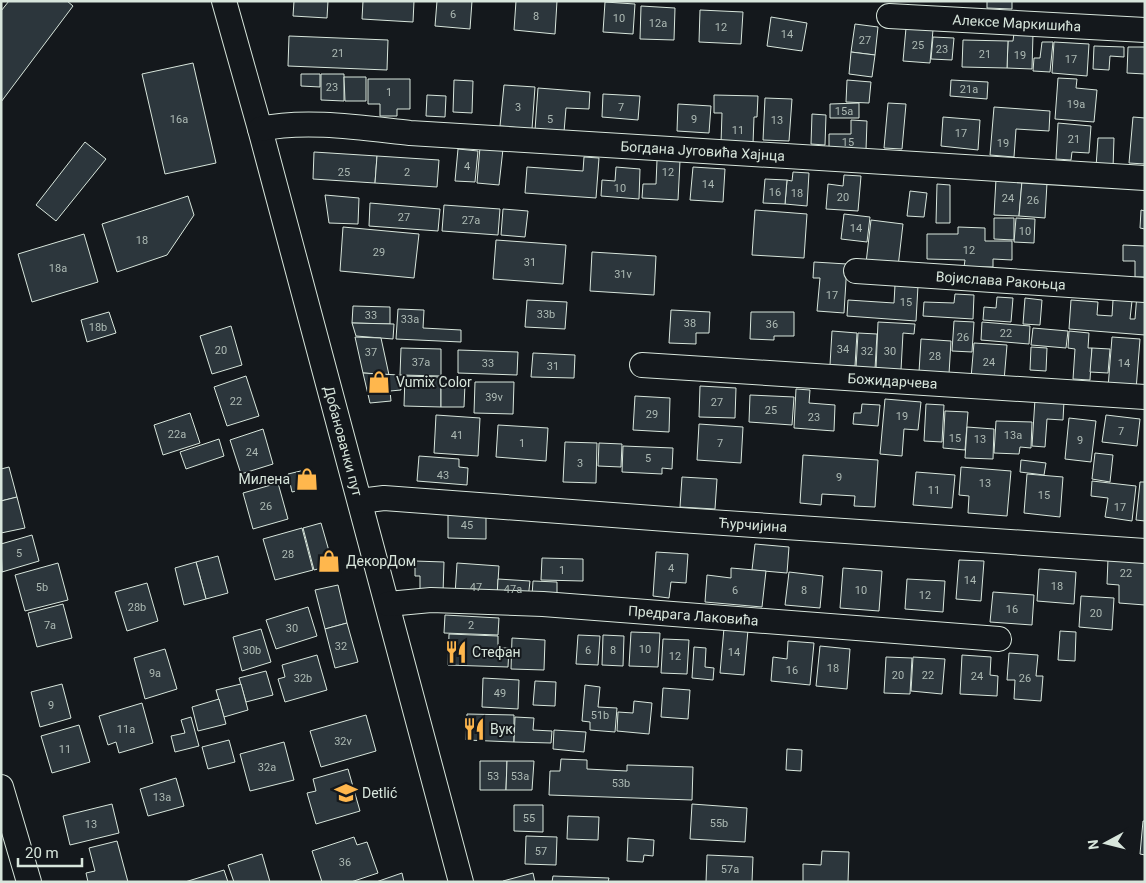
<svg xmlns="http://www.w3.org/2000/svg" width="1146" height="883" viewBox="0 0 1146 883" font-family="Roboto,sans-serif">
  <style>
    .building { fill: #2c363c; stroke: #d8e6dc }
    .lines { fill: none; stroke-linecap: round; stroke-linejoin: round }
    .minor-casing { stroke: #d8e6dc; stroke-width: 26 }
    .minor { stroke: #14181c; stroke-width: 24 }
    .labels { text-anchor: middle; dominant-baseline: central; stroke-width: 4; stroke-linejoin: round; paint-order: stroke }
    .number-label { font-size: 11px; fill: #adbab4 }
    .street-label { font-size: 14px; fill: #d8e6dc; stroke: #14181c }
    .poi-label { font-size: 14px; fill: #d8e6dc; stroke: #14181c; text-anchor: start }
  </style>
  <rect width="100%" height="100%" fill="#14181c"/>
  <g class="building">
    <polygon points="9,1 67,1 73,6 1,102 1,11"/>
    <polygon points="294,1 328,1 327,18 293,16"/>
    <polygon points="363,1 414,1 413,22 362,19"/>
    <polygon points="437,1 472,1 470,29 435,26"/>
    <polygon points="516,1 557,1 555,34 514,30"/>
    <polygon points="987,1 1012,1 1012,9 987,8"/>
    <polygon points="605,2 635,4 633,34 603,32"/>
    <polygon points="641,6 675,8 674,40 640,39"/>
    <polygon points="700,10 743,12 741,44 699,42"/>
    <polygon points="771,17 807,23 802,51 767,46"/>
    <polygon points="855,24 878,27 875,55 851,52"/>
    <polygon points="906,28 933,30 930,63 903,61"/>
    <polygon points="1014,33 1033,34 1032,69 1007,68 1008,41 1013,41"/>
    <polygon points="289,36 388,40 387,70 288,66"/>
    <polygon points="933,37 954,38 952,60 931,59"/>
    <polygon points="963,40 1008,41 1007,68 962,67"/>
    <polygon points="1042,42 1053,42 1050,72 1033,71 1034,58 1040,58"/>
    <polygon points="1054,42 1089,44 1087,76 1052,73"/>
    <polygon points="1094,46 1124,47 1124,57 1110,56 1109,70 1093,69"/>
    <polygon points="1128,47 1145,47 1145,74 1127,73"/>
    <polygon points="851,52 875,55 872,77 849,74"/>
    <polygon points="193,63 216,163 165,174 142,74"/>
    <polygon points="301,74 320,74 320,87 301,86"/>
    <polygon points="321,74 344,74 344,101 321,100"/>
    <polygon points="344,77 366,77 366,101 345,101"/>
    <polygon points="1058,78 1077,79 1076,88 1097,90 1094,122 1055,119"/>
    <polygon points="368,79 410,79 410,109 397,109 397,116 380,116 380,104 368,104"/>
    <polygon points="454,80 473,81 472,113 453,112"/>
    <polygon points="847,80 871,82 869,103 846,102"/>
    <polygon points="951,80 988,82 987,99 950,96"/>
    <polygon points="504,85 535,87 532,129 500,126"/>
    <polygon points="538,88 590,92 589,109 566,108 564,132 535,130"/>
    <polygon points="603,94 640,96 638,120 602,117"/>
    <polygon points="427,95 446,96 445,117 426,116"/>
    <polygon points="714,95 758,96 757,117 754,117 753,144 721,143 722,113 714,113"/>
    <polygon points="765,98 792,99 789,141 763,140"/>
    <polygon points="859,103 859,118 830,118 830,104"/>
    <polygon points="888,103 906,104 902,149 884,148"/>
    <polygon points="678,104 711,106 709,133 677,131"/>
    <polygon points="994,107 1050,111 1049,131 1016,129 1014,157 990,155"/>
    <polygon points="812,114 826,115 825,145 811,144"/>
    <polygon points="943,117 980,120 978,150 941,146"/>
    <polygon points="1133,117 1145,118 1145,164 1129,163"/>
    <polygon points="851,120 867,121 866,150 829,149 829,134 851,134"/>
    <polygon points="1058,123 1091,126 1089,153 1072,152 1071,160 1056,159"/>
    <polygon points="1098,138 1114,138 1113,168 1096,167"/>
    <polygon points="85,142 106,159 56,221 36,205"/>
    <polygon points="480,147 503,149 499,185 477,183"/>
    <polygon points="458,149 478,151 475,182 455,181"/>
    <polygon points="314,152 377,156 375,183 313,179"/>
    <polygon points="377,156 439,160 437,187 375,183"/>
    <polygon points="584,157 599,158 596,198 525,193 527,167 583,171"/>
    <polygon points="657,160 680,161 678,200 642,198 643,184 656,184"/>
    <polygon points="616,167 640,169 639,199 601,196 602,180 615,181"/>
    <polygon points="693,167 725,169 723,202 690,200"/>
    <polygon points="793,172 809,173 807,206 785,204 787,180 792,181"/>
    <polygon points="844,175 861,176 858,211 826,209 828,184 843,186"/>
    <polygon points="765,179 787,180 785,204 763,203"/>
    <polygon points="996,179 1022,181 1019,216 994,215"/>
    <polygon points="1022,181 1047,183 1045,218 1019,216"/>
    <polygon points="937,184 950,185 950,223 936,223"/>
    <polygon points="910,191 927,193 924,217 907,216"/>
    <polygon points="325,195 359,198 358,224 329,223"/>
    <polygon points="188,196 194,215 167,255 117,272 102,224"/>
    <polygon points="370,203 440,209 438,231 369,226"/>
    <polygon points="444,205 500,209 498,235 442,231"/>
    <polygon points="503,209 528,211 525,237 501,235"/>
    <polygon points="755,210 807,214 804,258 752,255"/>
    <polygon points="1141,210 1145,211 1145,229 1140,228"/>
    <polygon points="844,214 870,217 867,242 841,239"/>
    <polygon points="994,218 1014,218 1014,240 994,239"/>
    <polygon points="1016,218 1035,219 1034,243 1014,242"/>
    <polygon points="871,220 903,224 898,267 866,263"/>
    <polygon points="343,227 419,234 414,278 340,271"/>
    <polygon points="958,227 985,228 985,241 1012,241 1012,260 993,259 993,267 964,267 965,260 927,259 927,234 958,234"/>
    <polygon points="84,234 98,282 32,302 18,254"/>
    <polygon points="496,240 566,245 563,284 493,279"/>
    <polygon points="1123,245 1145,246 1145,277 1135,277 1135,261 1123,261"/>
    <polygon points="592,252 656,256 654,295 590,291"/>
    <polygon points="814,262 847,264 844,313 817,311 820,278 813,278"/>
    <polygon points="895,285 918,286 916,321 847,316 848,300 894,303"/>
    <polygon points="955,294 974,295 973,319 923,316 924,302 954,303"/>
    <polygon points="1137,294 1145,295 1145,335 1069,329 1071,300 1098,302 1097,315 1112,316 1113,300 1132,301 1130,319 1135,319"/>
    <polygon points="997,297 1013,298 1011,322 983,320 984,307 996,308"/>
    <polygon points="1025,298 1042,300 1040,325 1023,324"/>
    <polygon points="527,300 567,302 565,329 525,327"/>
    <polygon points="353,306 390,307 390,324 352,323"/>
    <polygon points="398,309 424,310 423,328 461,330 461,342 396,339"/>
    <polygon points="671,310 710,312 709,333 696,333 696,344 669,343"/>
    <polygon points="109,312 116,333 87,342 81,320"/>
    <polygon points="751,312 794,312 794,336 774,336 774,340 750,339"/>
    <polygon points="954,321 974,322 972,352 952,351"/>
    <polygon points="878,322 915,324 914,334 903,333 901,370 876,369"/>
    <polygon points="982,322 1030,326 1029,344 981,340"/>
    <polygon points="352,323 394,324 393,339 356,336"/>
    <polygon points="231,326 242,365 212,374 200,336"/>
    <polygon points="1033,328 1068,331 1066,348 1031,345"/>
    <polygon points="832,331 857,333 855,366 830,365"/>
    <polygon points="1069,331 1089,333 1088,348 1092,348 1090,380 1073,379 1075,349 1068,348"/>
    <polygon points="858,333 877,334 875,369 856,368"/>
    <polygon points="355,337 381,338 389,375 363,373"/>
    <polygon points="1112,337 1140,339 1136,390 1108,388"/>
    <polygon points="921,339 951,341 949,374 919,372"/>
    <polygon points="974,343 1007,345 1004,381 971,378"/>
    <polygon points="1031,347 1047,348 1046,371 1030,370"/>
    <polygon points="401,348 441,349 441,376 400,375"/>
    <polygon points="1092,348 1110,349 1108,373 1090,372"/>
    <polygon points="458,350 518,352 517,375 458,373"/>
    <polygon points="533,353 575,355 574,378 531,377"/>
    <polygon points="363,373 399,375 401,390 390,391 391,401 370,403"/>
    <polygon points="246,376 259,416 227,426 214,387"/>
    <polygon points="405,376 441,377 441,407 404,406"/>
    <polygon points="475,382 514,382 513,414 474,413"/>
    <polygon points="441,384 465,384 464,407 441,407"/>
    <polygon points="700,386 736,388 735,418 699,417"/>
    <polygon points="796,389 810,390 809,403 835,405 834,431 794,428"/>
    <polygon points="750,395 794,397 792,425 749,422"/>
    <polygon points="635,396 670,398 669,432 633,430"/>
    <polygon points="885,399 921,402 918,430 904,429 902,456 880,454"/>
    <polygon points="1035,399 1064,401 1063,420 1047,419 1045,447 1032,446"/>
    <polygon points="862,404 880,405 878,426 853,424 854,413 861,413"/>
    <polygon points="926,404 944,405 942,442 924,441"/>
    <polygon points="945,411 968,412 965,450 943,448"/>
    <polygon points="190,413 200,443 163,455 154,425"/>
    <polygon points="436,415 480,418 478,456 434,453"/>
    <polygon points="1106,415 1140,419 1137,446 1102,442"/>
    <polygon points="1069,418 1096,421 1091,462 1065,459"/>
    <polygon points="996,421 1032,422 1031,448 1020,447 1019,454 994,453"/>
    <polygon points="699,424 743,427 741,463 697,460"/>
    <polygon points="498,425 548,428 546,461 496,457"/>
    <polygon points="967,427 994,429 993,459 965,458"/>
    <polygon points="263,429 273,464 241,474 230,440"/>
    <polygon points="219,439 224,456 186,469 180,452"/>
    <polygon points="565,442 597,443 596,483 563,482"/>
    <polygon points="599,443 622,444 621,467 598,466"/>
    <polygon points="623,446 673,448 672,469 662,468 662,474 622,472"/>
    <polygon points="1095,453 1113,455 1110,482 1092,479"/>
    <polygon points="803,455 878,460 875,507 854,506 855,496 822,494 821,505 800,503"/>
    <polygon points="419,456 459,459 459,467 468,468 467,485 417,481"/>
    <polygon points="1021,460 1046,463 1044,475 1020,472"/>
    <polygon points="9,467 17,497 1,501 1,469"/>
    <polygon points="961,467 1011,471 1007,516 968,513 969,496 959,495"/>
    <polygon points="309,469 313,487 292,492 288,474"/>
    <polygon points="916,472 955,475 952,508 913,505"/>
    <polygon points="1027,474 1063,477 1060,517 1024,513"/>
    <polygon points="682,477 717,479 715,509 680,507"/>
    <polygon points="1092,481 1136,486 1132,521 1105,517 1108,498 1091,496"/>
    <polygon points="1140,482 1145,482 1145,521 1136,520"/>
    <polygon points="278,483 288,519 253,529 243,493"/>
    <polygon points="17,497 25,528 1,533 1,501"/>
    <polygon points="448,511 486,512 486,539 448,538"/>
    <polygon points="321,523 333,565 314,570 303,528"/>
    <polygon points="302,528 313,570 275,580 263,539"/>
    <polygon points="32,535 39,561 2,572 1,544"/>
    <polygon points="755,544 789,547 787,573 752,570"/>
    <polygon points="656,552 688,554 686,583 671,582 669,598 653,596"/>
    <polygon points="218,556 228,593 206,599 196,562"/>
    <polygon points="542,558 583,559 583,581 541,580"/>
    <polygon points="1108,559 1145,561 1145,605 1119,603 1119,585 1107,584"/>
    <polygon points="959,560 984,561 981,601 956,599"/>
    <polygon points="415,561 444,562 443,593 420,592 420,576 415,576"/>
    <polygon points="196,562 206,599 184,605 175,568"/>
    <polygon points="58,563 68,600 25,611 15,575"/>
    <polygon points="457,563 499,566 497,597 455,595"/>
    <polygon points="731,568 766,571 762,607 705,602 707,575 731,578"/>
    <polygon points="843,568 882,571 879,611 840,608"/>
    <polygon points="1039,569 1076,572 1074,604 1037,601"/>
    <polygon points="789,572 823,576 820,608 785,605"/>
    <polygon points="498,579 530,581 528,599 497,597"/>
    <polygon points="907,579 945,581 943,612 905,609"/>
    <polygon points="533,581 557,582 557,597 532,596"/>
    <polygon points="147,583 158,621 127,631 115,592"/>
    <polygon points="338,585 347,623 325,629 315,590"/>
    <polygon points="993,592 1034,595 1032,625 990,622"/>
    <polygon points="1081,596 1114,598 1112,630 1079,627"/>
    <polygon points="63,604 72,638 37,647 28,613"/>
    <polygon points="308,607 317,636 276,649 266,620"/>
    <polygon points="445,615 499,618 498,635 444,633"/>
    <polygon points="347,623 358,662 335,668 325,629"/>
    <polygon points="724,628 748,630 744,675 720,673"/>
    <polygon points="261,629 271,662 242,671 233,637"/>
    <polygon points="1060,631 1076,632 1075,661 1058,660"/>
    <polygon points="631,632 660,633 658,667 629,666"/>
    <polygon points="449,634 498,636 498,648 509,648 508,667 448,665"/>
    <polygon points="578,635 600,636 598,665 576,664"/>
    <polygon points="603,635 624,636 623,666 602,665"/>
    <polygon points="512,638 545,640 544,670 511,669"/>
    <polygon points="663,639 689,640 687,674 661,673"/>
    <polygon points="788,641 814,643 810,685 771,681 773,657 787,659"/>
    <polygon points="820,646 850,649 847,689 816,686"/>
    <polygon points="694,647 706,648 705,667 714,668 713,680 692,678"/>
    <polygon points="165,649 177,689 145,699 134,658"/>
    <polygon points="1009,653 1038,655 1036,676 1043,676 1041,701 1014,699 1015,680 1007,680"/>
    <polygon points="317,655 327,690 285,702 278,679 285,677 282,665"/>
    <polygon points="962,655 991,657 990,675 998,676 997,696 960,694"/>
    <polygon points="886,657 912,658 910,694 884,693"/>
    <polygon points="913,657 945,659 942,694 911,691"/>
    <polygon points="266,671 273,695 246,702 239,678"/>
    <polygon points="483,678 519,680 518,709 482,707"/>
    <polygon points="535,681 556,682 555,706 533,705"/>
    <polygon points="62,684 71,718 40,727 31,692"/>
    <polygon points="241,684 248,710 224,717 216,690"/>
    <polygon points="585,685 600,687 598,707 617,708 615,732 590,730 590,722 582,721"/>
    <polygon points="663,688 690,690 688,719 661,717"/>
    <polygon points="219,699 226,724 198,731 192,707"/>
    <polygon points="634,701 652,703 649,734 617,731 618,712 633,713"/>
    <polygon points="142,703 153,743 119,753 116,742 108,745 99,716"/>
    <polygon points="467,714 514,715 514,742 466,740"/>
    <polygon points="366,715 376,751 321,767 310,731"/>
    <polygon points="191,717 199,746 175,752 171,736 185,733 181,720"/>
    <polygon points="515,717 534,718 533,730 552,731 551,743 514,742"/>
    <polygon points="79,725 90,762 52,773 41,736"/>
    <polygon points="554,730 586,732 584,752 553,749"/>
    <polygon points="229,740 235,762 208,769 202,747"/>
    <polygon points="284,742 294,780 250,791 240,754"/>
    <polygon points="787,749 802,750 801,771 786,770"/>
    <polygon points="561,759 587,760 587,769 627,771 627,765 693,767 692,800 549,795 550,771 560,771"/>
    <polygon points="480,761 507,761 506,790 480,790"/>
    <polygon points="507,761 534,761 532,790 506,790"/>
    <polygon points="348,769 360,811 316,824 307,793 316,791 313,779"/>
    <polygon points="176,778 184,806 148,816 140,789"/>
    <polygon points="112,804 119,833 70,845 63,816"/>
    <polygon points="692,804 747,808 745,842 690,839"/>
    <polygon points="514,805 543,805 543,832 514,831"/>
    <polygon points="568,816 599,817 598,840 567,839"/>
    <polygon points="1143,821 1145,821 1145,855 1140,854"/>
    <polygon points="526,836 557,837 556,865 525,864"/>
    <polygon points="354,837 357,845 367,842 378,873 351,882 322,882 312,851"/>
    <polygon points="628,838 654,840 653,856 644,855 643,862 627,861"/>
    <polygon points="117,841 128,882 88,882 86,873 95,871 89,848"/>
    <polygon points="822,851 849,852 848,882 803,882 803,864 821,865"/>
    <polygon points="262,854 270,882 234,882 228,865"/>
    <polygon points="707,855 753,857 752,882 706,882"/>
    <polygon points="224,870 228,882 185,882"/>
    <polygon points="402,873 404,882 376,882"/>
    <polygon points="533,873 535,882 504,882 503,881"/>
    <polygon points="553,876 609,878 608,882 552,882"/>
  </g>
  <g class="lines">
    <defs>
      <g id="minor">
        <path id="s1" d="M224,1L260,129L461,882"/>
        <path id="s2" d="M889,16L1145,30"/>
        <path id="s3" d="M260,129C306,119 363,128 410,133L1145,178"/>
        <path id="s4" d="M856,271L1145,290"/>
        <path id="s5" d="M642,365L1145,397"/>
        <path id="s6" d="M360,501L384,498L680,520L1145,551"/>
        <path id="s7" d="M388,604L431,600L543,604L999,639"/>
        <polyline points="1,787 29,882"/>
      </g>
    </defs>
    <use href="#minor" class="minor-casing"/>
    <use href="#minor" class="minor"/>
  </g>
  <defs>
    <symbol id="shop-bare" viewBox="-9 -9 18 18"><path d="M-5-2.5h2.3a2.7 3.5 0 0 1 5.4 0H5L5.5 6h-11ZM-1.5-2.5h3a1.5 2.3 0 0 0-3 0Z" fill="#ffb74d" stroke="#14181c" stroke-width="2.5" paint-order="stroke"/></symbol>
    <symbol id="restaurant-bare" viewBox="-9 -9 18 18"><path d="M-5-6h1v4h1v-4h1v4h1v-4h1v5L-1.5 .5V6h-2V.5L-5-1ZM5-6V6H3V1.5H1.5Q1.5-4 5-6Z" fill="#ffb74d" stroke="#14181c" stroke-width="2.5" paint-order="stroke"/></symbol>
    <symbol id="school-bare" viewBox="-9 -9 18 18"><path d="M0-5L7-2L0 1L-7-2ZM-4 1L0 2.5L4 1V4Q0 6-4 4Z" fill="#ffb74d" stroke="#14181c" stroke-width="2.5" paint-order="stroke"/></symbol>
  </defs>
  <g fill-rule="evenodd">
    <use href="#shop-bare" x="363" y="366" width="32" height="32"/>
    <use href="#shop-bare" x="291" y="463" width="32" height="32"/>
    <use href="#shop-bare" x="313" y="545" width="32" height="32"/>
    <use href="#restaurant-bare" x="440" y="636" width="32" height="32"/>
    <use href="#restaurant-bare" x="458" y="713" width="32" height="32"/>
    <use href="#school-bare" x="330" y="777" width="32" height="32"/>
  </g>
  <g class="labels">
    <g class="number-label">
      <text x="453" y="14">6</text>
      <text x="536" y="16">8</text>
      <text x="619" y="18">10</text>
      <text x="658" y="23">12a</text>
      <text x="721" y="27">12</text>
      <text x="787" y="34">14</text>
      <text x="865" y="40">27</text>
      <text x="918" y="45">25</text>
      <text x="942" y="49">23</text>
      <text x="338" y="53">21</text>
      <text x="985" y="54">21</text>
      <text x="1020" y="55">19</text>
      <text x="1071" y="59">17</text>
      <text x="332" y="87">23</text>
      <text x="969" y="89">21a</text>
      <text x="389" y="92">1</text>
      <text x="1076" y="104">19a</text>
      <text x="518" y="107">3</text>
      <text x="621" y="107">7</text>
      <text x="844" y="111">15a</text>
      <text x="179" y="119">16a</text>
      <text x="550" y="119">5</text>
      <text x="694" y="119">9</text>
      <text x="777" y="120">13</text>
      <text x="738" y="130">11</text>
      <text x="961" y="133">17</text>
      <text x="1074" y="139">21</text>
      <text x="848" y="142">15</text>
      <text x="1003" y="143">19</text>
      <text x="467" y="166">4</text>
      <text x="344" y="172">25</text>
      <text x="407" y="172">2</text>
      <text x="668" y="172">12</text>
      <text x="708" y="184">14</text>
      <text x="620" y="188">10</text>
      <text x="775" y="192">16</text>
      <text x="797" y="193">18</text>
      <text x="843" y="197">20</text>
      <text x="1008" y="198">24</text>
      <text x="1033" y="200">26</text>
      <text x="404" y="217">27</text>
      <text x="471" y="220">27a</text>
      <text x="856" y="228">14</text>
      <text x="1025" y="231">10</text>
      <text x="142" y="240">18</text>
      <text x="969" y="250">12</text>
      <text x="379" y="252">29</text>
      <text x="530" y="262">31</text>
      <text x="58" y="268">18a</text>
      <text x="623" y="274">31v</text>
      <text x="832" y="295">17</text>
      <text x="906" y="302">15</text>
      <text x="546" y="314">33b</text>
      <text x="371" y="315">33</text>
      <text x="410" y="319">33a</text>
      <text x="690" y="323">38</text>
      <text x="772" y="324">36</text>
      <text x="98" y="327">18b</text>
      <text x="1006" y="333">22</text>
      <text x="963" y="337">26</text>
      <text x="843" y="349">34</text>
      <text x="221" y="350">20</text>
      <text x="867" y="351">32</text>
      <text x="890" y="351">30</text>
      <text x="371" y="352">37</text>
      <text x="935" y="356">28</text>
      <text x="421" y="362">37a</text>
      <text x="989" y="362">24</text>
      <text x="488" y="363">33</text>
      <text x="1124" y="363">14</text>
      <text x="553" y="366">31</text>
      <text x="494" y="397">39v</text>
      <text x="236" y="401">22</text>
      <text x="717" y="402">27</text>
      <text x="771" y="410">25</text>
      <text x="652" y="414">29</text>
      <text x="902" y="416">19</text>
      <text x="814" y="417">23</text>
      <text x="1121" y="431">7</text>
      <text x="177" y="434">22a</text>
      <text x="457" y="435">41</text>
      <text x="1013" y="435">13a</text>
      <text x="955" y="438">15</text>
      <text x="980" y="439">13</text>
      <text x="1080" y="440">9</text>
      <text x="522" y="443">1</text>
      <text x="720" y="443">7</text>
      <text x="252" y="452">24</text>
      <text x="648" y="458">5</text>
      <text x="580" y="463">3</text>
      <text x="443" y="475">43</text>
      <text x="839" y="477">9</text>
      <text x="985" y="483">13</text>
      <text x="934" y="490">11</text>
      <text x="1044" y="495">15</text>
      <text x="266" y="506">26</text>
      <text x="1120" y="507">17</text>
      <text x="467" y="525">45</text>
      <text x="19" y="553">5</text>
      <text x="288" y="554">28</text>
      <text x="671" y="568">4</text>
      <text x="562" y="570">1</text>
      <text x="1126" y="573">22</text>
      <text x="970" y="580">14</text>
      <text x="1057" y="586">18</text>
      <text x="42" y="587">5b</text>
      <text x="476" y="587">47</text>
      <text x="513" y="589">47a</text>
      <text x="735" y="590">6</text>
      <text x="804" y="590">8</text>
      <text x="861" y="590">10</text>
      <text x="925" y="595">12</text>
      <text x="137" y="607">28b</text>
      <text x="1012" y="609">16</text>
      <text x="1096" y="613">20</text>
      <text x="50" y="625">7a</text>
      <text x="471" y="625">2</text>
      <text x="292" y="628">30</text>
      <text x="341" y="646">32</text>
      <text x="645" y="649">10</text>
      <text x="252" y="650">30b</text>
      <text x="588" y="650">6</text>
      <text x="613" y="650">8</text>
      <text x="734" y="652">14</text>
      <text x="675" y="656">12</text>
      <text x="833" y="668">18</text>
      <text x="792" y="670">16</text>
      <text x="155" y="673">9a</text>
      <text x="898" y="675">20</text>
      <text x="928" y="675">22</text>
      <text x="977" y="676">24</text>
      <text x="303" y="678">32b</text>
      <text x="1025" y="678">26</text>
      <text x="500" y="693">49</text>
      <text x="51" y="705">9</text>
      <text x="600" y="715">51b</text>
      <text x="126" y="729">11a</text>
      <text x="343" y="741">32v</text>
      <text x="65" y="749">11</text>
      <text x="267" y="767">32a</text>
      <text x="493" y="776">53</text>
      <text x="520" y="776">53a</text>
      <text x="621" y="783">53b</text>
      <text x="162" y="797">13a</text>
      <text x="529" y="818">55</text>
      <text x="719" y="823">55b</text>
      <text x="91" y="824">13</text>
      <text x="541" y="851">57</text>
      <text x="345" y="862">36</text>
      <text x="730" y="869">57a</text>
    </g>
    <g class="street-label">
      <text stroke="none"><textPath href="#s2" startOffset="128">Алексе Маркишића</textPath></text>
      <text stroke="none"><textPath href="#s3" startOffset="444">Богдана Југовића Хајнца</textPath></text>
      <text stroke="none"><textPath href="#s4" startOffset="145">Војислава Ракоњца</textPath></text>
      <text stroke="none"><textPath href="#s5" startOffset="251">Божидарчева</textPath></text>
      <text stroke="none"><textPath href="#s1" startOffset="456">Добановачки пут</textPath></text>
      <text stroke="none"><textPath href="#s6" startOffset="394">Ћурчијина</textPath></text>
      <text stroke="none"><textPath href="#s7" startOffset="306">Предрага Лаковића</textPath></text>
    </g>
    <g class="poi-label">
      <text x="396" y="382">Vumix Color</text>
      <text x="290" y="479" text-anchor="end">Милена</text>
      <text x="346" y="561">ДекорДом</text>
      <text x="472" y="652">Стефан</text>
      <text x="490" y="729">Вук</text>
      <text x="362" y="793">Detlić</text>
    </g>
  </g>
  <rect width="1146" height="883" fill="none" stroke="#d8e6dc" stroke-width="5"/>
  <g transform="translate(1106 843) rotate(263)" stroke="#14181c" stroke-width="4" paint-order="stroke">
  <path d="M0-4L9 19L0 12L-9 19Z" fill="#d8e6dc"/>
  <text y="-8" font-size="14" font-weight="bold" text-anchor="middle" fill="#d8e6dc">N</text>
  </g>
  <path d="M18 858v8h64v-8" fill="none" stroke="#d8e6dc" stroke-width="2.5"/>
  <text x="25" y="858" font-size="15" fill="#d8e6dc" stroke="#14181c" stroke-width="4" paint-order="stroke">20 m</text>
</svg>
